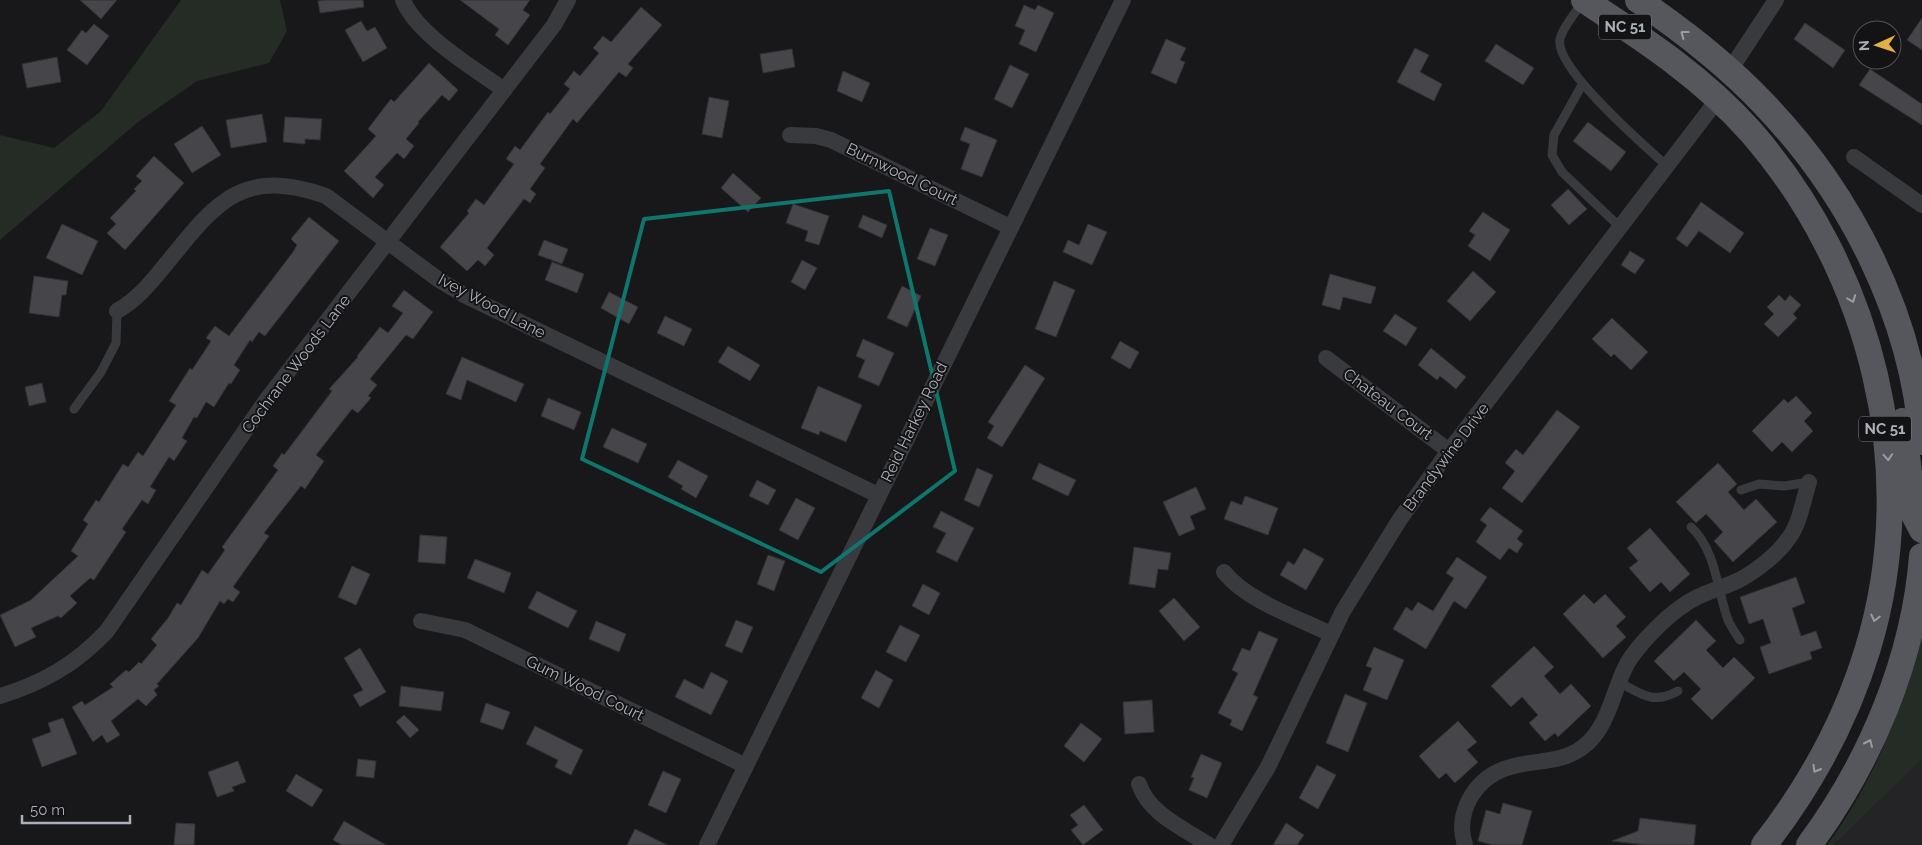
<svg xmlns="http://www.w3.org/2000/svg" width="1922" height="845" viewBox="0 0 1922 845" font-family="Raleway,sans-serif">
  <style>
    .built { fill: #242427 }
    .green { fill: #242c25 }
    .building { fill: #45454a; stroke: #323235 }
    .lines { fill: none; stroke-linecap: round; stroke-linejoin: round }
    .service { stroke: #393a3e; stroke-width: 9 }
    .minor { stroke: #393a3e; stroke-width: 16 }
    .primary { stroke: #55575d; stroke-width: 26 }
    .oneway { stroke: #9a9da6 }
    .marked { fill: none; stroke: #0f766e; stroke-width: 4; stroke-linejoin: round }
    .labels { text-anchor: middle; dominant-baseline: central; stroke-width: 4; stroke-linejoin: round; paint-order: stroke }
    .shield { fill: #131315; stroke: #7d8087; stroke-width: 1 }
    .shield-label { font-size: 15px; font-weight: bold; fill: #abafb8 }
    .street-label { font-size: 16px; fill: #abafb8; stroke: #131315 }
  </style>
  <rect width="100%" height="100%" fill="#18181a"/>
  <polygon class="built" points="1922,759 1922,845 1834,845"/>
  <g class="green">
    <polygon points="181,0 280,0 287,31 269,63 197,81 138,122 0,240 0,135 54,148 101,111"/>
    <path d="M1922,633V759L1834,845H1827C1874,782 1902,709 1922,633Z"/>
  </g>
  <g class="building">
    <polygon points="80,0 117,0 101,19"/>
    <polygon points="325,0 363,0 364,7 320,13 318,1"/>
    <polygon points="460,0 530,0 523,10 530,15 508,45 495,35 499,29"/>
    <polygon points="1024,5 1035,10 1038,5 1054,13 1036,52 1019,44 1025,30 1015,26"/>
    <polygon points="641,7 662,25 628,64 633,68 626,77 619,72 577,123 573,119 540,164 545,168 530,189 536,194 530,203 524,199 487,248 494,255 485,266 478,260 467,271 440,247 469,213 467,211 476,199 484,205 514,164 506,159 515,146 520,150 548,112 550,114 570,89 564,84 574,71 580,76 599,53 593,48 603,36 611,42"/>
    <polygon points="1922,18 1922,50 1907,40"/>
    <polygon points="361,21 367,31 375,27 387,48 363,62 345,30"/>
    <polygon points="1805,23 1845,50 1833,68 1794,39"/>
    <polygon points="94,24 109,36 87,65 67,50 82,30 86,33"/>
    <polygon points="1166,39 1186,48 1180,60 1185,62 1176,84 1151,73"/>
    <polygon points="1496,44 1534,68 1523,85 1485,61"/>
    <polygon points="1415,48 1429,55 1420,72 1442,84 1434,101 1397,82"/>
    <polygon points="792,49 795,67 763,73 760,54"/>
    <polygon points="57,57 61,82 27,88 22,64"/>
    <polygon points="429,63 458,90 449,101 442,95 418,122 419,123 406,139 414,146 404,159 397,153 375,177 384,185 373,198 344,171 376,136 368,129 380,113 391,99 394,102"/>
    <polygon points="1010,65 1029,74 1012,108 994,99"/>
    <polygon points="1870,69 1922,104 1922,125 1859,85"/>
    <polygon points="843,71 870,83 862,102 837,91"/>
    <polygon points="709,97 729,101 722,138 702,134"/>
    <polygon points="262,114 267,142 231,148 226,120"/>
    <polygon points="285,117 322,119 320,140 305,139 305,144 283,142"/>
    <polygon points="1588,122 1626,152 1611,171 1573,141"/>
    <polygon points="202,126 221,155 192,173 174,144"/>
    <polygon points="965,127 997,140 982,177 961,169 970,144 960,140"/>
    <polygon points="154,156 184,183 125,250 107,233 116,224 110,218 136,191 134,189 142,181 136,176"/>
    <polygon points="733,173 761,198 748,212 721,188"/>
    <polygon points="1568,189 1587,209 1569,225 1551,205"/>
    <polygon points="1701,202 1744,233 1730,253 1699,231 1687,247 1676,239"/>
    <polygon points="793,204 829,216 819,245 805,241 808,231 786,223"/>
    <polygon points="1483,212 1510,230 1490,261 1468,246 1475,235 1469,231"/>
    <polygon points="863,215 887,225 882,238 858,227"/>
    <polygon points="309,217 339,241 265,336 259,332 252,342 250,340 234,365 240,370 231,384 229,383 214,407 206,402 197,418 194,417 182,438 187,441 174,461 169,457 150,487 156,490 148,504 142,500 122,529 126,532 94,580 90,578 70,596 77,603 61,618 58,616 31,628 36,637 15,647 0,615 31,600 78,556 71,551 88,524 83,520 96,500 99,502 123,464 128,467 138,452 143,456 176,405 169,401 190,368 192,370 211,341 206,338 215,326 229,336 293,252 297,245 291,239"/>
    <polygon points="62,224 98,241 82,275 46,258"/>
    <polygon points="1088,224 1107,232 1092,265 1063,252 1068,240 1079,245"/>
    <polygon points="930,228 948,235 935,266 917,259"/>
    <polygon points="544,240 568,249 562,264 538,255"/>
    <polygon points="1630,251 1645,260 1635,274 1621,265"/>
    <polygon points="802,260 817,268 805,290 791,282"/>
    <polygon points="552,262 584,274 577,293 545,280"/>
    <polygon points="1473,271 1496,292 1470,321 1447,301"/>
    <polygon points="1330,274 1376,287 1371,304 1343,297 1340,310 1322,305"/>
    <polygon points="34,276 68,281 66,295 62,295 59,317 29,313"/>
    <polygon points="1054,281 1075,290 1056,337 1035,329"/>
    <polygon points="902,286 921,296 907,327 887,318"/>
    <polygon points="404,290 433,312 413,339 406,335 370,379 377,385 368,396 371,398 358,413 352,409 316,455 324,461 305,489 301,486 264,533 269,536 233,587 240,592 233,602 228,599 224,604 220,601 198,638 157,684 159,686 154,690 157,695 146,706 138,699 111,721 120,735 107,743 102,735 93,742 72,707 82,701 85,705 113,687 110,684 126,670 129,672 139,662 141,664 157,645 151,639 168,618 177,603 181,605 202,570 208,574 225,550 222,547 278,470 273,466 282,453 284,455 332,391 329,389 358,357 357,356 380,327 388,333 403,313 392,306"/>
    <polygon points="609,292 638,307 629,324 601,308"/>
    <polygon points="1779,295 1785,301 1790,295 1801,305 1793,314 1797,318 1778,337 1764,324 1774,314 1767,307"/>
    <polygon points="1395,314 1417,328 1406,346 1383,331"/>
    <polygon points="665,316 692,329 684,346 657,333"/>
    <polygon points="1612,318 1648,352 1631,370 1614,354 1611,357 1592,339"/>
    <polygon points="863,339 894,353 879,386 858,377 865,360 856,356"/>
    <polygon points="1120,341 1139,352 1130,369 1111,358"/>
    <polygon points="728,346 760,365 750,381 718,362"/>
    <polygon points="1431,348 1466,377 1456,389 1440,376 1437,380 1418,365"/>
    <polygon points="462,357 524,384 516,402 467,380 461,400 446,394"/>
    <polygon points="1025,365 1045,378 1002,447 987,438 994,426 988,422"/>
    <polygon points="42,383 46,402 29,406 25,387"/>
    <polygon points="818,386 862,405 846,442 820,431 819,435 801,428"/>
    <polygon points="1796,396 1812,413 1804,421 1813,431 1792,452 1782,442 1772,452 1752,431 1784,399 1788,403"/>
    <polygon points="548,398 581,412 574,430 541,416"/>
    <polygon points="1557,410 1580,427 1522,503 1502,488 1515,471 1505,463 1516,449 1523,455"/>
    <polygon points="612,428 647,444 638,463 603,447"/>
    <polygon points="678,460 708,476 696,498 681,489 683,486 668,477"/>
    <polygon points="1039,463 1076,480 1068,496 1032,479"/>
    <polygon points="1718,463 1737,484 1728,492 1744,510 1756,499 1777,522 1733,562 1714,541 1723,532 1706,514 1696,523 1676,502"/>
    <polygon points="977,468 993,475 979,507 964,500"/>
    <polygon points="757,480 776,490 768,505 749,496"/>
    <polygon points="1196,487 1206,509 1190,516 1195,529 1179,536 1163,502"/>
    <polygon points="1245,496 1278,508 1268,535 1224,519 1231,501 1242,505"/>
    <polygon points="796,498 815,508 798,540 779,530"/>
    <polygon points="1490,507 1523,531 1517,539 1523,544 1517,553 1509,548 1500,560 1476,542 1487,525 1480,520"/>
    <polygon points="941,511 974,528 957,562 936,552 946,533 933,527"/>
    <polygon points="1650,528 1690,574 1670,592 1661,582 1650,592 1629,568 1638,561 1627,548"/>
    <polygon points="420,535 447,537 445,564 418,562"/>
    <polygon points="1134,547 1171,553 1168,570 1158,569 1155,588 1129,584"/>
    <polygon points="1304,548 1324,559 1306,590 1280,575 1288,561 1294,565"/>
    <polygon points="768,555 785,561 774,591 757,584"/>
    <polygon points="1457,557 1487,577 1466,609 1454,601 1426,649 1393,629 1406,607 1412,611 1418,602 1433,611 1454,578 1446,573"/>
    <polygon points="475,559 511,573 504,593 467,578"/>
    <polygon points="352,566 370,574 356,605 338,597"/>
    <polygon points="1796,577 1805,603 1792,608 1801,636 1816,631 1822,648 1810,652 1812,659 1769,674 1760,647 1771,643 1763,619 1749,624 1740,597"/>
    <polygon points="923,584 940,593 929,615 912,606"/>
    <polygon points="537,591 577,611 568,628 528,608"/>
    <polygon points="1584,594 1594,604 1605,594 1626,617 1616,626 1626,637 1603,658 1563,614"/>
    <polygon points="1174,598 1200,627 1184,641 1159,611"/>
    <polygon points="736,620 753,627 742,653 725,646"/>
    <polygon points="1696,620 1716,641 1706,650 1723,668 1734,657 1755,678 1712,720 1691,699 1701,689 1684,672 1674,681 1654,661"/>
    <polygon points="596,621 626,634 619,652 589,639"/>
    <polygon points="900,625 920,635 906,662 886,652"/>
    <polygon points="1259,631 1278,639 1253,695 1258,697 1242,731 1230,725 1232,720 1218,713 1238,673 1232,670 1242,648 1250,651"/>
    <polygon points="1534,646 1554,667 1544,676 1560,694 1571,684 1591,706 1558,737 1555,733 1545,741 1529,723 1538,715 1522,697 1511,707 1491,686"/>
    <polygon points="1374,647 1404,660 1387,700 1363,690 1372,668 1366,666"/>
    <polygon points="360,648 386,692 360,707 353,695 363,690 344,658"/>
    <polygon points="876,670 893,680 879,708 861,698"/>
    <polygon points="711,672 728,681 711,715 675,697 684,679 703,689"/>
    <polygon points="401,686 444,692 441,711 399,706"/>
    <polygon points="1345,694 1367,703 1348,752 1326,743"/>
    <polygon points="1152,700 1154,732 1125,734 1123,702"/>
    <polygon points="486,703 510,712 503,730 480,722"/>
    <polygon points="404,715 419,730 410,738 396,722"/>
    <polygon points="63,718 77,754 42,767 32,739 51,732 48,723"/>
    <polygon points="1458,721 1477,742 1467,750 1478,762 1455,783 1446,773 1439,779 1419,756"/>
    <polygon points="1081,723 1102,739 1084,762 1064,746"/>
    <polygon points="535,726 583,750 571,775 555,767 558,760 526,744"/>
    <polygon points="1201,754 1222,763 1207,798 1189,790 1194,778 1191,777"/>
    <polygon points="358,759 376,761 374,778 356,776"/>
    <polygon points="238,761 246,782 232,787 234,791 217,797 208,772"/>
    <polygon points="1317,765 1336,775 1318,809 1299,798"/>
    <polygon points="663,771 681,779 666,813 648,805"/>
    <polygon points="296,774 323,790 312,807 286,791"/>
    <polygon points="1503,803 1532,811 1522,845 1493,845 1478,841 1486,810 1500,814"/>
    <polygon points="1084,805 1103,830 1083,845 1071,830 1078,825 1070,815"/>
    <polygon points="1640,818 1696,825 1694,845 1645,845 1612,841 1638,831"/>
    <polygon points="344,821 386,845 342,845 333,840"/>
    <polygon points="176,823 195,824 194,845 174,845"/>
    <polygon points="1286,823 1304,835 1297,845 1273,845"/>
    <polygon points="635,829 667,845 627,845"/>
  </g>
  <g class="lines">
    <g class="service">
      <path d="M1582,3C1575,13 1563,27 1560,39C1554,68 1645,146 1667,166"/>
      <polyline points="1582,85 1554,135 1552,155 1562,172 1621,228"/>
      <polyline points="74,409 101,372 116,343 117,311"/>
      <polyline points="1741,490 1759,484 1784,486 1809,482"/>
      <path d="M1691,527C1716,550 1717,590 1728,620C1731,627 1736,634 1740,640"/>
      <path d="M1619,682C1641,694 1653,705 1678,691"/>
    </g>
    <g class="minor">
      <path d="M403,0C417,35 474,68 504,90"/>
      <polyline points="1730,70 1776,0"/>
      <polyline points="790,135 816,136 831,140 1010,227"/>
      <polyline points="1854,157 1922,205"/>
      <path d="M117,311C136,300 148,286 162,269C213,207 238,165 326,196L439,280L464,295L878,495"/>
      <polyline points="1326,358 1449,451"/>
      <path d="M1224,572C1247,601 1298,618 1331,634"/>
      <polyline points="421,621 465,630 746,766"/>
      <path d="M0,696C43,683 76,664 107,631L267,399L554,25L568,0"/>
      <path d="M1139,784C1149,814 1183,828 1209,845"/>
      <polyline points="707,845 1123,0"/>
      <polyline points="1221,845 1268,767 1343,611 1400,519 1449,451 1718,99"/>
      <path d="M1465,845C1455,814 1473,781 1504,769C1529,759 1560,765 1583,747C1608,728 1612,694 1625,668C1629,658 1638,648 1645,640C1656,628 1670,614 1684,605C1700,593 1721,589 1739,580C1755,572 1778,554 1788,539C1800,524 1803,500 1809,482"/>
    </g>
    <g class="primary">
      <path d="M1584,0C1645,40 1702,77 1751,132C1872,271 1922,470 1868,648C1846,721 1810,786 1764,845"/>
      <path d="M1638,0C1682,30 1726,64 1763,103C1850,193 1913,316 1922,442"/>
      <polyline points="1903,421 1914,515 1922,530"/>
      <path d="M1809,845C1870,763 1914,659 1922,556"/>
    </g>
  </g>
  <defs><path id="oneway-chevron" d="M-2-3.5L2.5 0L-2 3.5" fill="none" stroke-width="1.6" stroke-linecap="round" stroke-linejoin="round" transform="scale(1.25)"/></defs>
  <g class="oneway">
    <use href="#oneway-chevron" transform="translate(1684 34) rotate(-143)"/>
    <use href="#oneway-chevron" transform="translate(1852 299) rotate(69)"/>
    <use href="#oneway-chevron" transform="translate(1888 457) rotate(86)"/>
    <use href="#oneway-chevron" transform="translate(1875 618) rotate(103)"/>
    <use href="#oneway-chevron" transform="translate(1869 743) rotate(-66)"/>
    <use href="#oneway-chevron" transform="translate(1816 769) rotate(120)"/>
  </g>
  <path class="marked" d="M889,191L955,471L821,572L582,459L644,219Z"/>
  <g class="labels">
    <g class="shield">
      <rect x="1599" y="14.5" width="52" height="25" rx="4"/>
      <rect x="1859" y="416.5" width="52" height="25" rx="4"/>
    </g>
    <g class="shield-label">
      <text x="1625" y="27">NC 51</text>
      <text x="1885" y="429">NC 51</text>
    </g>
    <g class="street-label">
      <text transform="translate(902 174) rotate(26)">Burnwood Court</text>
      <text transform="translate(492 306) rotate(28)">Ivey Wood Lane</text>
      <text transform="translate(296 364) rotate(-53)">Cochrane Woods Lane</text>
      <text transform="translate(1388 404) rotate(37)">Chateau Court</text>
      <text transform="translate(914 422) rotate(-64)">Reid Harkey Road</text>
      <text transform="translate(1446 457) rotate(-53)">Brandywine Drive</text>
      <text transform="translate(585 688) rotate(26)">Gum Wood Court</text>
    </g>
  </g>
  <g transform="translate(1877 45) rotate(267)"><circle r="24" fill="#131315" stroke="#505156"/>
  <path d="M0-4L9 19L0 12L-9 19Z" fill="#e2af47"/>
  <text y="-8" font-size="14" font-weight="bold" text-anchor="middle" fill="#abafb8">N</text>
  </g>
  <path d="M22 815v8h108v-8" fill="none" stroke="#abafb8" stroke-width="2.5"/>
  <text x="30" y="815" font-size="15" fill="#abafb8" stroke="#131315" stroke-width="4" paint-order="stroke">50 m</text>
</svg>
